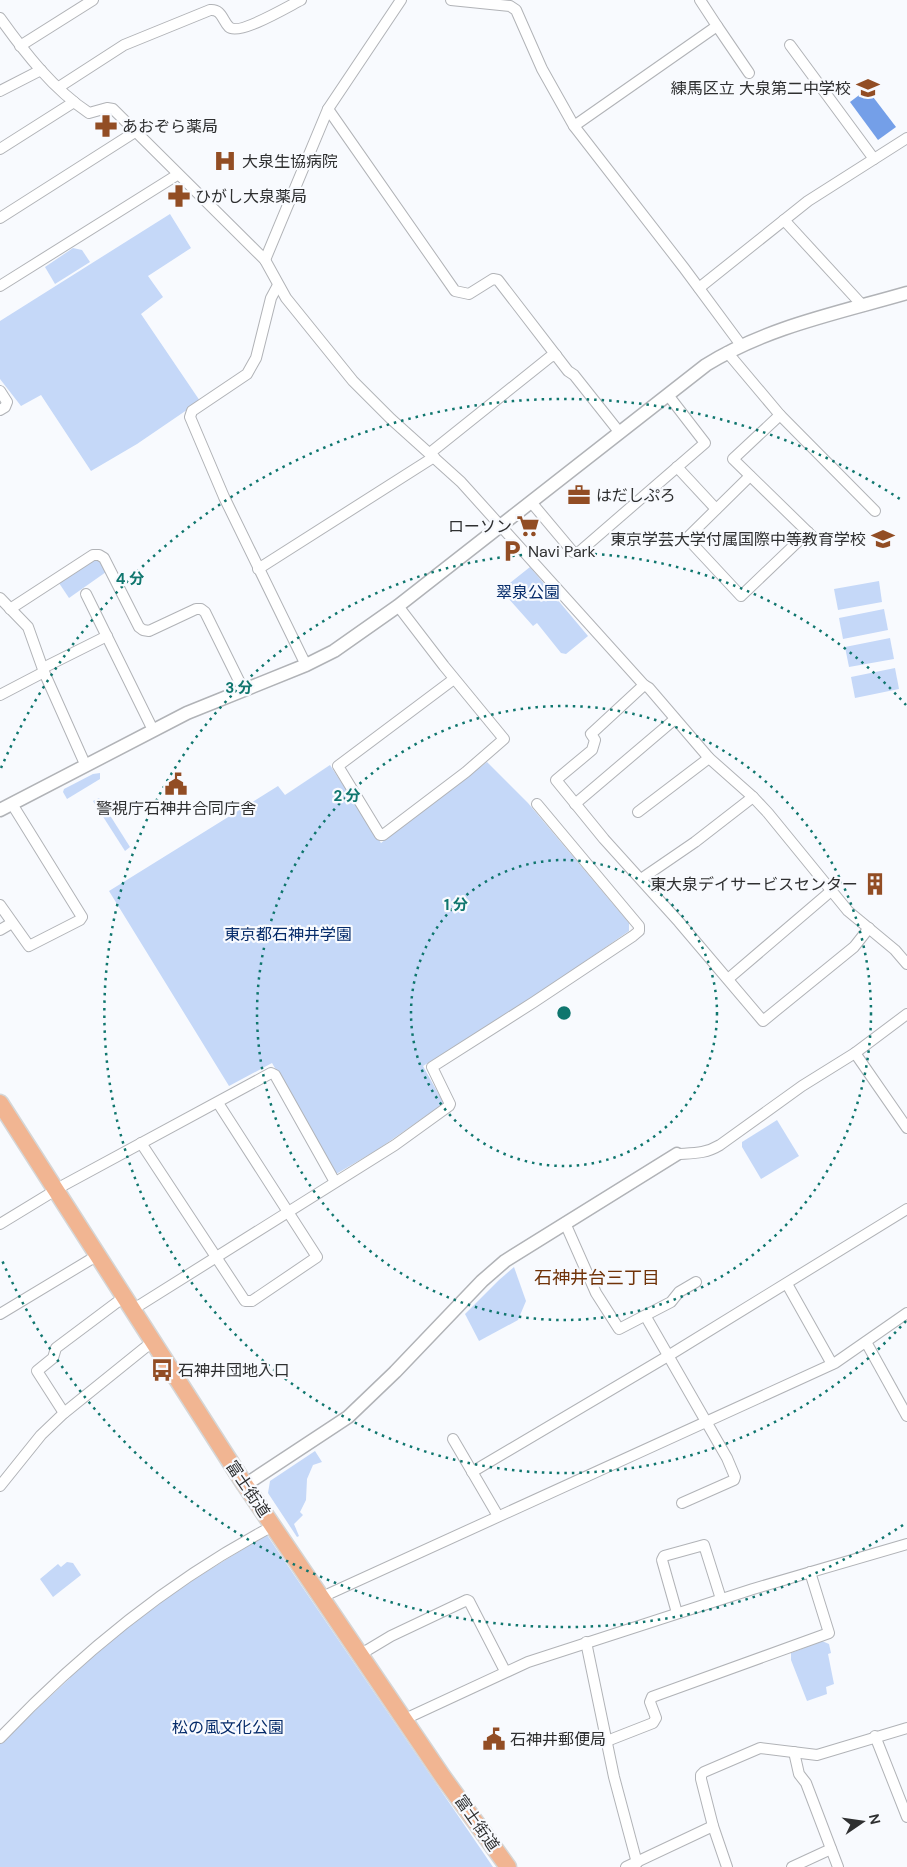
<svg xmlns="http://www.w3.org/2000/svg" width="907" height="1867" viewBox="0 0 907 1867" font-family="'DM Sans','Noto Sans JP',sans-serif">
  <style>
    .green { fill: #c5d8f8 }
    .water { fill: #749fe8 }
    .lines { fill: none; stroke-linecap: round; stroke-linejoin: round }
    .minor-casing { stroke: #b1b3b7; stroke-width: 12 }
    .tertiary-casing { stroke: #b1b3b7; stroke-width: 15 }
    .primary-casing { stroke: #d5d6d6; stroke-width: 19 }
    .minor { stroke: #fff; stroke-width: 10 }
    .tertiary { stroke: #fff; stroke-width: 12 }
    .primary { stroke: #f1b592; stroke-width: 16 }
    .ring { fill: none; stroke: #0f766e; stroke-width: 2.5; stroke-dasharray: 2.5 5 }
    .labels { text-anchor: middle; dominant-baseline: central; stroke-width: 4.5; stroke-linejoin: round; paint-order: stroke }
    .poi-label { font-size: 16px; fill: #2f3031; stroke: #f8fafe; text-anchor: start }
    .park-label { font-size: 16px; fill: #052b6a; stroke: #f8fafe }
    .street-label { font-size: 16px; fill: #2f3031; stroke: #f8fafe }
    .neighbourhood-label { font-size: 18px; fill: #703309; stroke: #f8fafe }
    .centre { fill: #0f766e; stroke: #f8fafe; stroke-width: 2.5 }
    .ring-label { font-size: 15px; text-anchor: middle; font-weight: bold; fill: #0f766e; stroke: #f8fafe; stroke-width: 4.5; stroke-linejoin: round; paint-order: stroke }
  </style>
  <rect width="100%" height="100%" fill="#f8fafe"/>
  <g class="green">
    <polygon points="170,214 191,248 148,276 163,297 141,314 200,401 137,444 91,471 41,395 21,406 0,379 0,321"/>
    <polygon points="73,248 82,250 90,262 55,284 45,267"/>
    <polygon points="94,560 101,562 106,572 69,598 59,583"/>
    <polygon points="530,567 588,636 566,654 561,653 537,623 533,626 501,590"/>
    <polygon points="879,581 882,602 838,610 834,589"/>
    <polygon points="884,609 888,630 843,639 839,618"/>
    <polygon points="890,638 894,659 849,667 845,647"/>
    <polygon points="895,668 899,689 855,698 851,677"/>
    <polygon points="487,762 528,803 629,923 629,931 528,1001 423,1066 443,1102 443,1104 377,1150 336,1174 272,1063 229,1086 109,891 278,786 285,795 330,765 381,843"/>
    <polygon points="100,773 100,779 67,799 63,792 64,789 93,774"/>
    <polygon points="99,798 130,847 125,851 93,801"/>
    <polygon points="777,1120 799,1156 761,1179 742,1147 742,1142"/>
    <polygon points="514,1267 526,1301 518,1320 479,1341 465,1314 499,1280"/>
    <polygon points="315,1451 322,1462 313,1465 307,1479 306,1500 300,1512 303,1515 294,1524 299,1536 297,1537 268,1493 270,1481"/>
    <path d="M267,1535L493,1867H0V1743L70,1678L69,1675C92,1658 112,1639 135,1621C176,1589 222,1562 267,1535Z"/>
    <polygon points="67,1562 73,1563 81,1575 53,1597 40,1579 58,1564 61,1567"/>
    <polygon points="822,1641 829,1644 831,1653 828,1654 834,1684 826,1687 827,1694 807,1701 791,1660 791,1653"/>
  </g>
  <polygon class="water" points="867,89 896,127 878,140 850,102"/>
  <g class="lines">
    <defs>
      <g id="minor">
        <polyline points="451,0 510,6 516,10 542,69 574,126 684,268 741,345"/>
        <path d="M0,18C25,53 53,89 89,113L107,108L113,109L265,260L286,298L353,381L391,419L461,482L644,685L649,688L709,758L753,797L768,813L848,911L895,950L907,964"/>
        <polyline points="717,26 749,73"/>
        <polyline points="790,45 874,159"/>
        <polyline points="20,46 93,0"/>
        <path d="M59,87L124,45L210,10C222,9 222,20 229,27C239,36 289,6 301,0"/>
        <polyline points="0,91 41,70"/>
        <polyline points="328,109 455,291 469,294 493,279 498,280 568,371 574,375 620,433"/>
        <polyline points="574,126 717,26 700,0"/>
        <polyline points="0,149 74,102"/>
        <polyline points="0,218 135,132"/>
        <polyline points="784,220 863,306"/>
        <polyline points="265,260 328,109 401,0"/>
        <polyline points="278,285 271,298 256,358 247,374 192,411 190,417 224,497 306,665"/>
        <polyline points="0,286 177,175"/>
        <polyline points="699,288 808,201 907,138"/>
        <polyline points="727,352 780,415 875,511"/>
        <polyline points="0,391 7,402 5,407 0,410"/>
        <polyline points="780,415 733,459 817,541"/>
        <polyline points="430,453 550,357 556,355"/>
        <polyline points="677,467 716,509"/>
        <polyline points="750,476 687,538 741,596 808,532"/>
        <polyline points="531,502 573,552 578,553 705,443 668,395"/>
        <polyline points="258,569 434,457"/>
        <polyline points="86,594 153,730"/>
        <polyline points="0,598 28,627 44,672 85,764"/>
        <polyline points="398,606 444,666 504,739 466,772 383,835 380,835 338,766 454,679"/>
        <polyline points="10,609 93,555 99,555 104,558 139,627 143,630 149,631 196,609 201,609 205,612 243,689"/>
        <polyline points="43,668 107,636"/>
        <polyline points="644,685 591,734 595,740 592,750 556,780 604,839 679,922 763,1021 854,947 869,928"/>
        <polyline points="0,695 44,672"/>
        <polyline points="575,804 675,719"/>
        <polyline points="638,812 709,758"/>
        <polyline points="641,879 695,842 753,797"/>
        <polyline points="0,905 29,946 80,920 82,917 12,804"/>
        <polyline points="0,930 12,923"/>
        <polyline points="728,979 831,891"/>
        <polyline points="855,1053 907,1128"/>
        <polyline points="141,1143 245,1301 252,1301 317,1257 218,1103"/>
        <path d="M677,1154C694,1153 705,1154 720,1145L802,1086L855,1053L907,1014"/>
        <polyline points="565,1223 596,1293 619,1329 671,1302 679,1292 696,1282"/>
        <polyline points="0,1224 64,1185 271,1073 275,1075 335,1182"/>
        <polyline points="787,1284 832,1364"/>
        <polyline points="132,1310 395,1145 449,1106 450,1104 432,1067 534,1002 633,936 639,931 639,926 537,804"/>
        <polyline points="0,1314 98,1255"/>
        <polyline points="646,1317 727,1458 735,1477 734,1480 682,1503"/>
        <polyline points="866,1342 907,1416"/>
        <polyline points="64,1413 37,1371 53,1358 56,1348 124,1297"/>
        <polyline points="453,1439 498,1516"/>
        <polyline points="472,1472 668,1356 907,1209"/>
        <polyline points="0,1486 41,1435 64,1413 152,1342"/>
        <polyline points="322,1597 835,1363 907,1313"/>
        <polyline points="677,1613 662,1560 664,1556 704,1545 721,1599"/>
        <polyline points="586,1642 614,1777 637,1863"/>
        <polyline points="361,1654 391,1636 467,1600 469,1601 505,1671"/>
        <polyline points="405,1719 528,1662 753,1589 907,1544"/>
        <polyline points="875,1736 907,1817"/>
        <path d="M0,1738C80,1654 170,1580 273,1526"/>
        <polyline points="607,1741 653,1723 656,1718 650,1702 652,1697 829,1633 810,1572"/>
        <polyline points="794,1752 799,1774 806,1783 838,1867"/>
        <polyline points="626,1867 713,1826"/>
        <polyline points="727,1867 713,1826 701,1779 701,1775 704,1772 760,1748 817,1755 907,1728"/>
        <polyline points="792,1867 831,1849"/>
      </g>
      <g id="tertiary">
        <path d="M0,810L187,713L306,665L334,651L398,606L706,365C767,327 838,313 907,293"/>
        <polyline points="245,1485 348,1417 395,1372 482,1281 505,1261 677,1154"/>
      </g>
      <polyline id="primary" points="0,1103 245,1485 443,1777 508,1867"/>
    </defs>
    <use href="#minor" class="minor-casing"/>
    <use href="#tertiary" class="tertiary-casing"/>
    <use href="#primary" class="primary-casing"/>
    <use href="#minor" class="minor"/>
    <use href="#tertiary" class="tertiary"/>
    <use href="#primary" class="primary"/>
  </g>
  <g class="ring">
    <circle cx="564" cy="1013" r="153"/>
    <circle cx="564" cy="1013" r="307"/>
    <path d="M906 1321A460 460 0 1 1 906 705"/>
    <path d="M903 1525A614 614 0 0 1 1 1258M1 768A614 614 0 0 1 903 501"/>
  </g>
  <defs>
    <symbol id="school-bare" viewBox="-9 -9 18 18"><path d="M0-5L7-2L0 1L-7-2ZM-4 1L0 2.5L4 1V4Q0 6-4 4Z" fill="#924d24" stroke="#f8fafe" stroke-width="2.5" paint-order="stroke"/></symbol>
    <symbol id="pharmacy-bare" viewBox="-9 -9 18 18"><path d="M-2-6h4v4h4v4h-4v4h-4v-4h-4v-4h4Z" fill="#924d24" stroke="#f8fafe" stroke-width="2.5" paint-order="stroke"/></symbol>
    <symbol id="hospital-bare" viewBox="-9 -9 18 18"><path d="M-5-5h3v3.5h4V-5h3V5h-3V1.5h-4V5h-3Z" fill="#924d24" stroke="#f8fafe" stroke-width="2.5" paint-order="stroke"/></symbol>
    <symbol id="office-bare" viewBox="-9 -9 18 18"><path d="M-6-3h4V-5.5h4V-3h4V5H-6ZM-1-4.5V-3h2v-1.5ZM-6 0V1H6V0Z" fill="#924d24" stroke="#f8fafe" stroke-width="2.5" paint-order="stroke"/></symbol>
    <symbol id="supermarket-bare" viewBox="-9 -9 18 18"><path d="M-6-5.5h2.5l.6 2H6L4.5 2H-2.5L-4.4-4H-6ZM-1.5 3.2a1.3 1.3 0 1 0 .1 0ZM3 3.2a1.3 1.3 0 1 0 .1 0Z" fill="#924d24" stroke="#f8fafe" stroke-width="2.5" paint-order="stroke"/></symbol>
    <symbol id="parking-bare" viewBox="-9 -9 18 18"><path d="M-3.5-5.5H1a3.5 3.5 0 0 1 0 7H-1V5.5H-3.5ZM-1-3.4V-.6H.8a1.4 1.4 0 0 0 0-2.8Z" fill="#924d24" stroke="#f8fafe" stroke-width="2.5" paint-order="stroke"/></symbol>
    <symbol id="civic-bare" viewBox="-9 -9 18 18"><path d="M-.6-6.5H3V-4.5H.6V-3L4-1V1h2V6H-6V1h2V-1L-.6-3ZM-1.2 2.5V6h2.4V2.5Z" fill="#924d24" stroke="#f8fafe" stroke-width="2.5" paint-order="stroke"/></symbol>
    <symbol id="building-bare" viewBox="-9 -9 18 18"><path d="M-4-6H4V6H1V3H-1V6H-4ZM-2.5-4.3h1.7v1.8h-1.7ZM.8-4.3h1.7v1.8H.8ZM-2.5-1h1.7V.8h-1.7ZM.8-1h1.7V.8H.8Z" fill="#924d24" stroke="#f8fafe" stroke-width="2.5" paint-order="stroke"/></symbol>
    <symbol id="bus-bare" viewBox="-9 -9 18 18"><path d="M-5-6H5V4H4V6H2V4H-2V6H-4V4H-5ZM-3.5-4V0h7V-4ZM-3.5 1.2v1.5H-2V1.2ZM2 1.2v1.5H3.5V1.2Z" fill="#924d24" stroke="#f8fafe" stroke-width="2.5" paint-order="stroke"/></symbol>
  </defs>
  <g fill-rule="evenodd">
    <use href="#school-bare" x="852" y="72" width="32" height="32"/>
    <use href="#pharmacy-bare" x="90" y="110" width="32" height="32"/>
    <use href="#hospital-bare" x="209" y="145" width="32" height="32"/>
    <use href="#pharmacy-bare" x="163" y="180" width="32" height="32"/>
    <use href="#office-bare" x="563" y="479" width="32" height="32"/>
    <use href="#supermarket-bare" x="512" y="510" width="32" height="32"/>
    <use href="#school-bare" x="867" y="523" width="32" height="32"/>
    <use href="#parking-bare" x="496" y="535" width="32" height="32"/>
    <use href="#civic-bare" x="160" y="768" width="32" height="32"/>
    <use href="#building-bare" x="859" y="868" width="32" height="32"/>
    <use href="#bus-bare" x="146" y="1354" width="32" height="32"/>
    <use href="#civic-bare" x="478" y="1723" width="32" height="32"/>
  </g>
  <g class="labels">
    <g class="poi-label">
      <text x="851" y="88" text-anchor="end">練馬区立 大泉第二中学校</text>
      <text x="122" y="126">あおぞら薬局</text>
      <text x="242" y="161">大泉生協病院</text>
      <text x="195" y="196">ひがし大泉薬局</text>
      <text x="596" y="495">はだしぷろ</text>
      <text x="512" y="526" text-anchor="end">ローソン</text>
      <text x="866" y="539" text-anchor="end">東京学芸大学付属国際中等教育学校</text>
      <text x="528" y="551">Navi Park</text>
      <text x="176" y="808" text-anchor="middle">警視庁石神井合同庁舎</text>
      <text x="858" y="884" text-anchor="end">東大泉デイサービスセンター</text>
      <text x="178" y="1370">石神井団地入口</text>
      <text x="510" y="1739">石神井郵便局</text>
    </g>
    <g class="park-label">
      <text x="528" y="592">翠泉公園</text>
      <text x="288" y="934">東京都石神井学園</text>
      <text x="228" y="1727">松の風文化公園</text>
    </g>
    <g class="street-label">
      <text transform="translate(248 1489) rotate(56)">富士街道</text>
      <text transform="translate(477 1823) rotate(55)">富士街道</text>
    </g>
    <g class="neighbourhood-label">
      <text x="597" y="1278">石神井台三丁目</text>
    </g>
  </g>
  <circle cx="564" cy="1013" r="8" class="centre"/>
  <g class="ring-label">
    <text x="130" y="584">4 分</text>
    <text x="239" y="693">3 分</text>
    <text x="347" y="801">2 分</text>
    <text x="456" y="910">1 分</text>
  </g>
  <g transform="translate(862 1822) rotate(77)" stroke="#f8fafe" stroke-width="4" paint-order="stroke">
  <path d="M0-4L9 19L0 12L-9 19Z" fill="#2f3031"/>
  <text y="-8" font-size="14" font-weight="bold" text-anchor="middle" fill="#2f3031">N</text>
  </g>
</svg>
